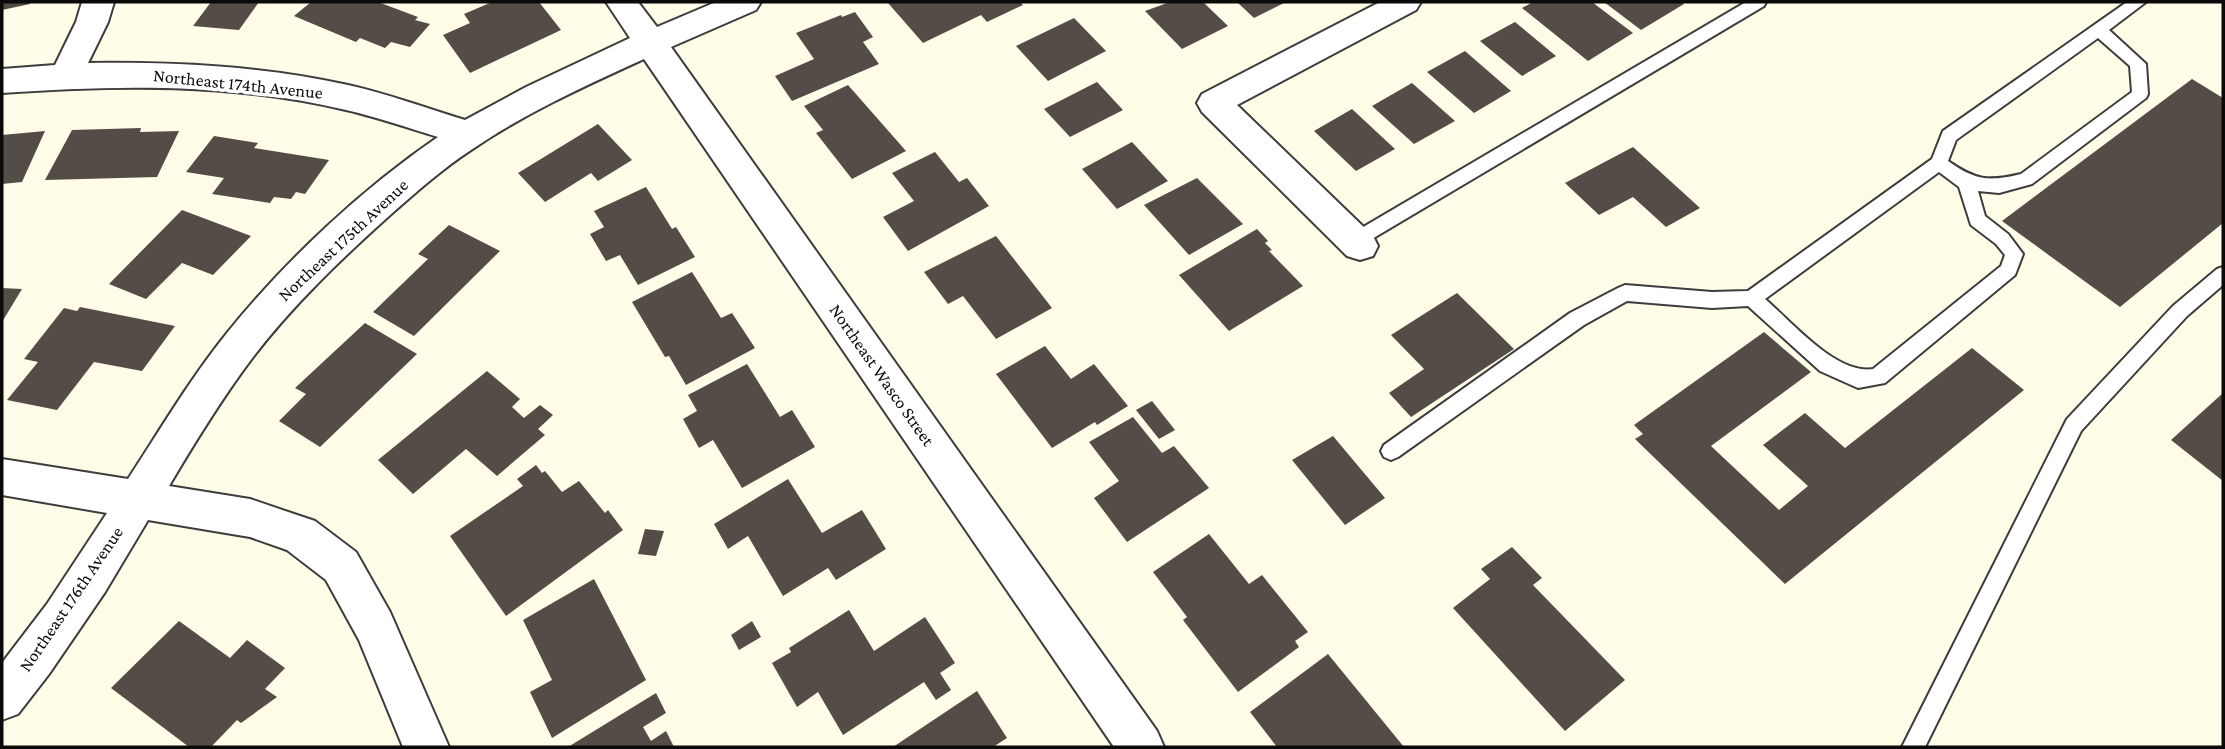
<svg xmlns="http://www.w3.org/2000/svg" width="2225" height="749" viewBox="0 0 2225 749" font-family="'Crimson Pro',serif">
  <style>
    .building { fill: #544c46 }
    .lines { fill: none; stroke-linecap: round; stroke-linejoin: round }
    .service-casing { stroke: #3d3d3d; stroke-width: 4 }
    .minor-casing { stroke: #3d3d3d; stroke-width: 4 }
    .service { fill: #fff; fill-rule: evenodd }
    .minor { fill: #fff; fill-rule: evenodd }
    .labels { text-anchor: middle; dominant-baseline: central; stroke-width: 7; stroke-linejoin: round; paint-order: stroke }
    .street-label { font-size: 18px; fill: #0a0a0a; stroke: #fff }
  </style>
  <rect width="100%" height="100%" fill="#fffce8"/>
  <g class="building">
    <polygon points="2,2 30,2 30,4 2,10"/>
    <polygon points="211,2 259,2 239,30 193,26"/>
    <polygon points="311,2 378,2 418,17 415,20 430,24 410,47 391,42 385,48 360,38 356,42 294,16"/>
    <polygon points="492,2 539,2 561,30 470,73 443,35 470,23 464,14"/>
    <polygon points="892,2 1020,2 1023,5 987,22 981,15 923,43 888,3"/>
    <polygon points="1170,2 1203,2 1228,26 1182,49 1145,11"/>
    <polygon points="1237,2 1286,2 1254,18"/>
    <polygon points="1533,2 1592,2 1633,33 1588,61 1522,8"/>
    <polygon points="1604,2 1681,2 1684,4 1641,30"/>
    <polygon points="855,12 873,37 863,42 879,64 792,101 775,76 814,59 796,33 841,15 842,17"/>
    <polygon points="1074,18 1106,51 1048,81 1016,46"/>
    <polygon points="1515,22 1556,56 1522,76 1480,41"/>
    <polygon points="1465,51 1511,91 1474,113 1427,72"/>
    <polygon points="2192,79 2223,98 2223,223 2120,307 2002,221"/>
    <polygon points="1097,82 1123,110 1070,137 1044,109"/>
    <polygon points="1412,83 1455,121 1414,144 1372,106"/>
    <polygon points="848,85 906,151 852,179 816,133 823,130 804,106"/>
    <polygon points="1352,109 1395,149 1356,171 1314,131"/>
    <polygon points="598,124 632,160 598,181 591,173 545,202 518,173"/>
    <polygon points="141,128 140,132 179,131 157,177 45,180 72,130"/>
    <polygon points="45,131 22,182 2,184 2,135"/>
    <polygon points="214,136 258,143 254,148 329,160 305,194 296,192 291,199 274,197 270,203 212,194 224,178 186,172"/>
    <polygon points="1132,142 1168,181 1117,209 1082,169"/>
    <polygon points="1633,147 1700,208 1666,227 1633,197 1599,215 1565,183"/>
    <polygon points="935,152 959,182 967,178 989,206 908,251 883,217 914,201 892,173"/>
    <polygon points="1197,178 1243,224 1189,255 1144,205"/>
    <polygon points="646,187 672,229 676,227 695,257 638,285 620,255 606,261 590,234 604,227 594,211"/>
    <polygon points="182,210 251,236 213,275 182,263 146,299 109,284"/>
    <polygon points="449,225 500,251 414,336 373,312 428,259 418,254"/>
    <polygon points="1257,229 1268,241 1265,243 1272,250 1269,251 1303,286 1229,331 1179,275"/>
    <polygon points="996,236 1052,308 996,339 963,296 948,304 924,272"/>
    <polygon points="692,272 721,318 732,313 755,348 686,385 669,356 665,357 632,302"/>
    <polygon points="2,288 22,289 2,322"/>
    <polygon points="1457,293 1514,349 1411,417 1389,393 1424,369 1391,335"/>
    <polygon points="80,307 175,326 142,371 94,362 57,410 7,400 38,362 24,359 64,308 77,311"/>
    <polygon points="365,323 417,354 320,447 279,421 306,394 295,388"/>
    <polygon points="1764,332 1811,372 1711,446 1779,510 1808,486 1763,445 1805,413 1845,448 1972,348 2024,390 1785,584 1635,439 1643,434 1634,425"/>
    <polygon points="1045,346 1071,379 1094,364 1128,406 1097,425 1095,422 1052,448 996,374"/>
    <polygon points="747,364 780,417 792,410 815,447 742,488 713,440 699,448 683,419 697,411 688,395"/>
    <polygon points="487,371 520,399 512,407 524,418 540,405 553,415 538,429 545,435 497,476 466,449 413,494 378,460"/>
    <polygon points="2223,393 2223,481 2171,440"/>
    <polygon points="1152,401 1175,430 1159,439 1136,410"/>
    <polygon points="1133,417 1162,453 1174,446 1209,488 1127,542 1094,498 1119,481 1089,442"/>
    <polygon points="1333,436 1385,498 1345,525 1292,460"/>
    <polygon points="536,465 542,473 545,471 562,492 579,481 605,513 608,510 623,530 506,616 450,536 523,486 517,479"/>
    <polygon points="788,479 822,533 862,510 886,549 836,580 828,568 783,596 748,536 728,549 714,524"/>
    <polygon points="645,529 664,531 656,556 638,554"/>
    <polygon points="1209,534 1249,584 1262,575 1308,632 1295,641 1299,647 1238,692 1183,620 1187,617 1153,572"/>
    <polygon points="1512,547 1542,578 1533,585 1625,680 1565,731 1453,608 1490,579 1481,569"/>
    <polygon points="594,579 646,680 552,738 530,692 552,680 523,620"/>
    <polygon points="849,610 874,651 925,617 955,663 940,673 951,690 936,700 924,682 843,735 818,692 797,707 772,663 791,652 789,648"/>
    <polygon points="179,621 230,658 247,640 285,668 265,689 277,697 241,723 237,720 211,747 189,747 111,688"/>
    <polygon points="752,621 761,637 739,650 731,635"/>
    <polygon points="1328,654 1404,747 1277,747 1250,712"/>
    <polygon points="977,691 1007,738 993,747 893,747"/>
    <polygon points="656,693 666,713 643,727 651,741 666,731 674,747 568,747"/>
  </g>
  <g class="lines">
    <defs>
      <g id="service">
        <polygon points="1746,2 1766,2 1764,6 1360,246 1354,248 1348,246 1345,241 1348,236"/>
        <path d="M2127,2H2146L2109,30L2146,64L2148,94L2146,98L2032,184L1999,193L1978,191L1985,216L2008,234L2023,254L2015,275L1885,383L1858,388L1820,371L1748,306L1712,308L1627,301L1584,325L1398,457L1391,460L1384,457L1381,451L1384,445L1570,313L1618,288L1625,285L1712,292L1748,291L1932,159L1943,131ZM2098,38L2130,66L2132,92L2021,174C1988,182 1975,180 1948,161L1956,140ZM1939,172L1959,187L1971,225L1996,244L2005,255L2001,266L1873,369C1836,375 1792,322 1765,299Z"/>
        <polygon points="2223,267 2223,285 2187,316 2081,431 1925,747 1902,747 2067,419 2173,306 2217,269"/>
      </g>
      <g id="minor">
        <path d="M82,2H114L108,22L88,63C175,62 263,66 348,85C388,94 426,108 465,120L526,87L630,38L606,2H638L657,27L716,2H761L756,10L671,47L1157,731L1164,747H1114L644,59C585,86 525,113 471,150C442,169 415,193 389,216C340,260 293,305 253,357C222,398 195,442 169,486L250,499L300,516L315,521L356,552L390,612L449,747H403L359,640L326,580L287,550L250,537L148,520L105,592L49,674L18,714L2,720V663L47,604L107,513L2,495V459L128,479C160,430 190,379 227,333C285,261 362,189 438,137C408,128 377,117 346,110C232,83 118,85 2,93V69L55,65L76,22Z"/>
        <polygon points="1380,2 1421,2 1416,10 1237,105 1373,236 1378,246 1373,256 1360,260 1347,256 1202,112 1197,103 1202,94"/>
      </g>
    </defs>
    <use href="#service" class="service-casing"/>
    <use href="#minor" class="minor-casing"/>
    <use href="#service" class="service"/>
    <use href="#minor" class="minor"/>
  </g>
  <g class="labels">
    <g class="street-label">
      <text transform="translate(238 84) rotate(6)">Northeast 174th Avenue</text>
      <text transform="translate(343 240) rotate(-43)">Northeast 175th Avenue</text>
      <text transform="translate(882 375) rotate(55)">Northeast Wasco Street</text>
      <text transform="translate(71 599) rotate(-56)">Northeast 176th Avenue</text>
    </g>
  </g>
  <rect width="2225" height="749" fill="none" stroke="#0a0a0a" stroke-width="7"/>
</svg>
